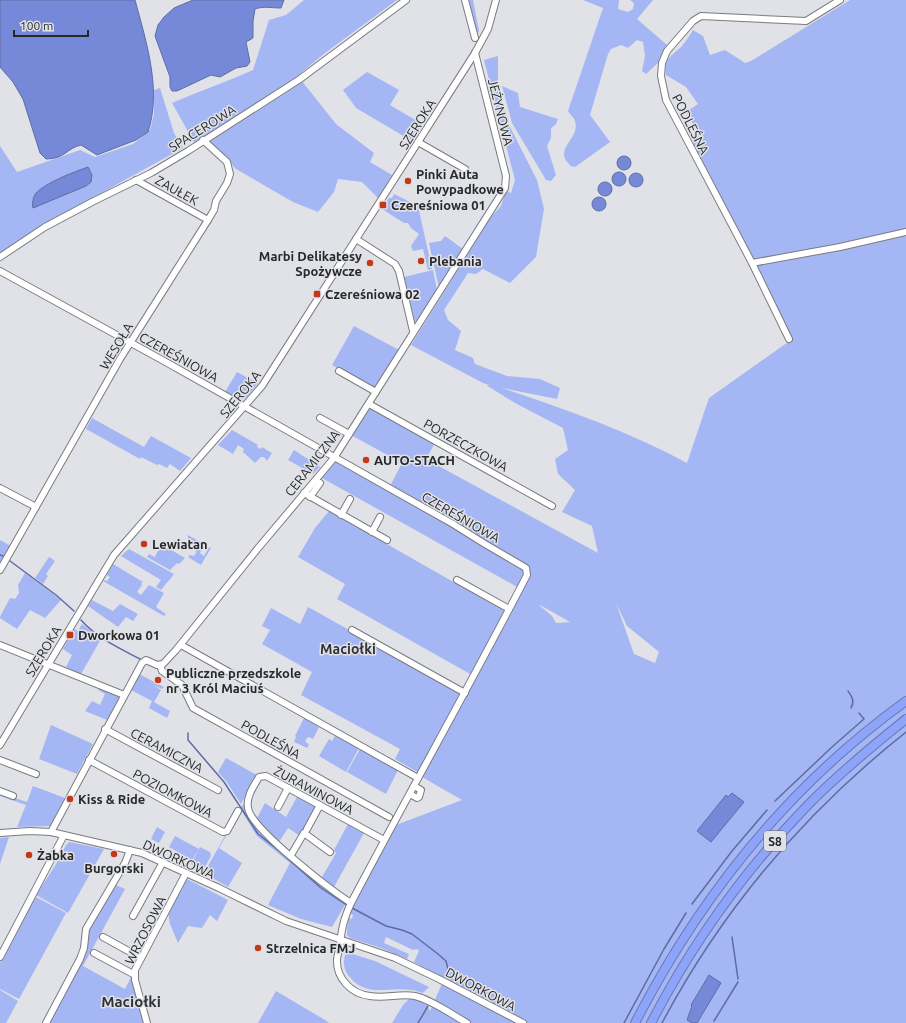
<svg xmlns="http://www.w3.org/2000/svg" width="906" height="1023" viewBox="0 0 906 1023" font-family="Ubuntu,sans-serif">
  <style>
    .green { fill: #a5b6f4; fill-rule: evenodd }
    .water { fill: #7689d8; stroke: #5e6ca4 }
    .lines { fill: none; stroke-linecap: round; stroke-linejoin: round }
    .stream { stroke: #5e6ca4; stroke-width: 1.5 }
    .minor-casing { stroke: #7a7b7f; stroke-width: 8 }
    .highway-casing { stroke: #6a78b1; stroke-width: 10 }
    .minor { stroke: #fff; stroke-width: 6 }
    .highway { stroke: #8ea3fa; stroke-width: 8 }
    .poi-dot { fill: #c3381b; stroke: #e0e2e7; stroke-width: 1.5 }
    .labels { text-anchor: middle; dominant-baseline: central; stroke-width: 3; stroke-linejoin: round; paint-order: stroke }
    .shield { fill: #e0e2e7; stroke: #5e6063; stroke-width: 1 }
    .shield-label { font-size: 12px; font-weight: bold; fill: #27282a }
    .street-label { font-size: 13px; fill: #27282a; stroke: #e0e2e7 }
    .poi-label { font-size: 13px; font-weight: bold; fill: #27282a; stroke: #e0e2e7; text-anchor: start }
    .neighbourhood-label { font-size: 14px; font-weight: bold; fill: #313236; stroke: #e0e2e7 }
    .quarter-label { font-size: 15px; font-weight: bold; fill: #313236; stroke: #e0e2e7 }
  </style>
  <rect width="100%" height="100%" fill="#e0e2e7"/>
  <g class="green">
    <path d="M304,0H397L325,53L285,86L195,144L172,103C199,91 227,82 253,70L269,20L286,15Z"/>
    <polygon points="469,0 473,0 479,31 477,34"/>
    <path d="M583,0H619L618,9L628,12L633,9L634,3L630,0H653L637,19L667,45L659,62L646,74L642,71L645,56L643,42L637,40L628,48L621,45L611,49L608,54L590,115L610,142L575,167L571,166C551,148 581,140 575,121C574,118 570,114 568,111L603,8Z"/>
    <path d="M850,0H906V1023H392L403,1005L410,998L426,1003L430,1011L444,979L414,962L419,951L417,949L413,950L386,937L384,943L409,954L407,959L381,948L350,938L347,935V928L349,918L352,919L353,915L350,913L351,909L345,905L332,927L301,919L268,905L290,863L257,836L241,810L219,848L242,863L228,887L204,873L243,804L258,828L283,852L353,901L396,825L462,800L422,777L419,773L395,759L400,749L301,695L312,672L262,644L270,630L262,626L271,608L300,624L308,607L462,693L472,675L337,599L345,584L298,557L315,528L329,511L506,612L519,588L322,478L336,460L388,490L402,463L351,435L371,407L435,443L426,459L598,553L592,526L562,512L575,490L558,474L555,459L568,450L563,428L515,403L486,385H490L483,383L411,345L491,217L501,206L506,191L511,193L515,180L484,60L498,56V86L503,106L509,125L537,180L544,209L536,257L510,283L483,269L476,274L468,273L444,310L448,320L461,331L455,350L473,358L475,364L507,376L540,379L560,388L557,399L502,388C565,409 628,431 687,463L709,398L791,340L691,144L701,138L686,112L698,104L686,87L666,75C664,57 671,57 682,46C686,41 690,35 693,30L703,36L710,55L725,50L745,63L751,61ZM616,603L627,626L659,652L655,663L634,654ZM539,605H540L570,622L556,623L552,616Z"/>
    <polygon points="367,72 399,90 390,105 422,124 412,141 356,108 343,90"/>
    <polygon points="301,80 336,124 374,153 370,162 392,175 378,198 362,182 338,179 334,192 318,212 293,202 236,169 210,141"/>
    <polygon points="502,86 518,93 520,107 558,119 556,124 551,128 551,138 547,146 556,175 551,181 546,180 512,123"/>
    <polygon points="160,88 174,133 183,148 34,230 19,243 0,254 0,146 17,172 80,150 95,157 133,144 150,130 154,114 154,90"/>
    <polygon points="394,194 418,206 432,269 428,270 423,249 413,251 411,246 419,234 411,228 408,223 404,223 382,209 389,198 392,198"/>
    <polygon points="445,236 463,249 439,288 429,243 441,241"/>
    <polygon points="433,270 437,290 418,322 415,321 404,277"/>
    <polygon points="354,326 399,350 374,389 332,365"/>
    <polygon points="237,372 258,383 245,399 235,398 225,392"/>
    <polygon points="92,418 144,447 151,436 191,458 180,471 170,464 167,468 159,464 157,465 141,457 140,459 86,429"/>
    <polygon points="232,430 258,445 257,447 261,449 262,447 272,453 267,461 264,457 261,457 255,463 243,452 244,449 238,445 233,454 218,445"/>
    <polygon points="294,450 320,467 313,474 288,460"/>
    <polygon points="188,535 204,544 200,553 204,556 209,547 211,548 201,565 188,557 190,555 194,556 196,553 195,547 188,539"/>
    <polygon points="0,540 11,546 0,564"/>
    <polygon points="161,544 185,558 179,564 177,563 170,570 147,557 149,554 155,557"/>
    <polygon points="129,549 174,574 161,590 156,587 161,580 121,556"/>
    <polygon points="49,557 55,561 46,574 48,576 43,584 35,578"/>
    <polygon points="113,564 143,582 141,584 142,585 137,592 141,595 149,585 164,593 156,607 166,614 164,616 103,581 104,580 107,581 110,577 107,575"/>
    <polygon points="25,573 61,600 45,618 30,610 17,629 0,618 0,617 10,598 15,599 19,593 18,585"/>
    <polygon points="92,600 113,611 120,604 138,614 133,621 126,617 118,627 88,606"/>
    <polygon points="82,624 101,639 81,674 66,667 72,655 63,649 74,629 78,631"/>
    <polygon points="139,674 164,687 162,689 153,685 161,690 154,702 170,711 167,718 149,708 152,701 131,690"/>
    <polygon points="99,688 118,696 119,698 107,720 85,711 92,701 100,705 105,694 98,690"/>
    <polygon points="304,718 319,727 313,739 308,737 305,741 309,745 307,748 294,742 296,737 295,736"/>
    <polygon points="51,725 93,744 77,774 39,759"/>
    <polygon points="335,736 359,748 346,772 319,756 329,739 332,741"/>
    <polygon points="360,749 398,770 386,794 347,772"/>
    <polygon points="226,758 257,775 241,804 226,781 218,772"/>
    <polygon points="33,786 65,798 50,826 17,827 26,805 0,796 0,793 27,802"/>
    <polygon points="297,797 316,807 300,836 288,828 279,842 261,826 257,818 265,803 286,817"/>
    <polygon points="348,824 364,833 334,887 322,877 336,853 334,850"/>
    <polygon points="157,827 165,832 159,843 151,839"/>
    <polygon points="175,836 199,849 192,860 169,847"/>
    <polygon points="9,837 0,864 0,838"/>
    <polygon points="69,842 104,849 68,913 36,895 55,866 66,845"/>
    <polygon points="200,847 210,852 211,856 205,867 201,869 191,864"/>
    <polygon points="187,879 228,900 217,921 210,915 202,928 188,926 178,943 170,924 168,912"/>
    <polygon points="114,884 125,889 83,966 125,989 131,977 144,1023 50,1023 71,981 87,930"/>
    <polygon points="34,896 66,913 19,999 0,989 0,963"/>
    <path d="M346,952L375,961L429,987L423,993C419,992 415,990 411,990C387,986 366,999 348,975C343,968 343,960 346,952Z"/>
    <polygon points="0,990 18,1001 6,1023 0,1023"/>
    <polygon points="276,991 325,1020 329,1023 258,1023"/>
  </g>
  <g class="water">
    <path d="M0,0H135C146,41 162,90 148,132L136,140L97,155L81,145C67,148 65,159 46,159L40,153L23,99L13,82L0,67Z"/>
    <path d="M193,0H284L281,8C272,8 263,6 255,9L253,21V38L246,42L250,62L247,66L236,68L220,77L211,75L177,91H172L170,87V77L155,36L158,25L164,17L174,8Z"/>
    <circle cx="624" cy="163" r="7"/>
    <path d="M88,167L92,175L91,182L86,186L33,208C32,203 33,197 36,193C47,182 74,172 88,167Z"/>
    <circle cx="619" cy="179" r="7"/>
    <circle cx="636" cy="180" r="7"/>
    <circle cx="605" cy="189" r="7"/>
    <circle cx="599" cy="204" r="7"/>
    <polygon points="732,793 744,802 711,842 697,831 726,795 728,797"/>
    <polygon points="709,975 721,983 697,1023 692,1023 687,1020 692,1006 691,1005"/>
  </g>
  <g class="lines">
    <g class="stream">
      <polyline points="0,555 3,556"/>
      <polyline points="10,561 56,595 74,611"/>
      <path d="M81,620C97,638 119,648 140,659"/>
      <path d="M848,691C852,697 855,701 851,708"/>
      <polyline points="188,733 188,740 224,782 258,834 278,850 321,888 345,904"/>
      <polyline points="775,801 832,747 864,719 859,713"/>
      <polyline points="692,904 732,851 767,810"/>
      <polyline points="352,908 386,926 402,930 412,934 438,954 446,961 448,969 446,974"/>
      <polyline points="732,937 738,979"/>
      <polyline points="714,1021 738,982"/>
      <polyline points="418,1023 428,1006"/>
      <polyline points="624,1023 664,949 686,913"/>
      <path d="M662,1023C723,908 804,813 906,732"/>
    </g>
    <defs>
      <g id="minor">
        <polyline points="465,0 475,38"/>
        <polyline points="418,142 465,169"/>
        <polyline points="136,180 208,220"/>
        <polyline points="356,239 395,264 399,271 413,331"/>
        <polyline points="0,257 45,227 92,202 151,173 188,151 300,79 406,0"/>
        <polyline points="752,263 840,247 906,232"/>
        <path d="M0,271L164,361L453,524L485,544L526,568L527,575C470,685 409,793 351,903C344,918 342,927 340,944C339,949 338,954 337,959C336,978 351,994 370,996C385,999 400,993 415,996C432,1000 451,1014 467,1023"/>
        <polyline points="789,339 752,263 666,100 661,76 662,63 667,51 693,21 701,16 806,21 840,0"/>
        <polyline points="339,371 376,392"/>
        <polyline points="369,404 552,506"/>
        <polyline points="320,418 349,434"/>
        <polyline points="0,488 36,507"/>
        <polyline points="304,493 387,540"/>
        <polyline points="310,497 320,483"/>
        <polyline points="341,515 350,499"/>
        <polyline points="372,532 380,517"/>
        <polyline points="0,570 120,359 208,220 214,210 216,201 227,183 230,174 227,162 203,140"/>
        <polyline points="457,580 509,609"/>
        <polyline points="352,630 465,693"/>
        <polyline points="0,645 124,695"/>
        <polyline points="181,645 418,778"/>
        <polyline points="160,665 162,671 182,685 193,708 389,817"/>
        <polyline points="105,729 218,790"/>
        <polyline points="0,745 114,555 262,386 475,53 488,29 496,0"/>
        <polyline points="0,760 36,774"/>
        <polyline points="89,760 223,832 227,831 238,811"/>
        <polyline points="0,791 13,796"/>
        <polyline points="410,794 417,798 419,797 421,790 414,786"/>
        <polyline points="278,807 288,788"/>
        <polyline points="307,829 320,805"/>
        <polyline points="51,832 142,663 146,660 157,665 163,664 176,650 259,547 334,458 505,188 506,176 475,53"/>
        <polyline points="0,833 30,831 51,832 142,853 219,888 286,921 395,958 439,979 523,1023"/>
        <polyline points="291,855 304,833 330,852"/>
        <path d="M351,903C331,890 251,829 248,808C246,796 254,786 259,777L266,776L384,840"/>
        <polyline points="133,916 163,862"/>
        <polyline points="103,937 141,958"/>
        <polyline points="94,953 135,975"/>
        <polyline points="0,957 64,835"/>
        <polyline points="46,1023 80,959 84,948 86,929 125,863 130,850"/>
        <polyline points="147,1023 135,980 135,970 186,873"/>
      </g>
      <g id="highway">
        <path d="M635,1023C701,895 788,786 906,701"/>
        <path d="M651,1023C692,944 744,871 806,807C837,775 871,747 906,719"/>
      </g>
    </defs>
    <use href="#minor" class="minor-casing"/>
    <use href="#highway" class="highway-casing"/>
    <use href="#minor" class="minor"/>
    <use href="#highway" class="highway"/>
  </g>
  <g class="poi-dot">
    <circle cx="408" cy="181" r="4"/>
    <rect x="379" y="201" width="8" height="8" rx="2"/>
    <circle cx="421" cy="261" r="4"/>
    <circle cx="370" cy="263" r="4"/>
    <rect x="313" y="290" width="8" height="8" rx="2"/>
    <circle cx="366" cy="460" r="4"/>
    <circle cx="144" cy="544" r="4"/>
    <rect x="66" y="631" width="8" height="8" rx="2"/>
    <circle cx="158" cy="680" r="4"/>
    <circle cx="70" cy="799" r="4"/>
    <circle cx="114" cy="854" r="4"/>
    <circle cx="29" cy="855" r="4"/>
    <circle cx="258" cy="948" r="4"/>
  </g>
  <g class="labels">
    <rect class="shield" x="764" y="831" width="22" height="20" rx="3"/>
    <g class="shield-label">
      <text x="775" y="841">S8</text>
    </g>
    <g class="street-label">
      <text transform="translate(501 112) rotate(76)">JEŻYNOWA</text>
      <text transform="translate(417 124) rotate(-58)">SZEROKA</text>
      <text transform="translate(691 124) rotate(63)">PODLEŚNA</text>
      <text transform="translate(202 128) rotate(-32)">SPACEROWA</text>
      <text transform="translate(177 190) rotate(29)">ZAUŁEK</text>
      <text transform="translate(116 346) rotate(-59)">WESOŁA</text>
      <text transform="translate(179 357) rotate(29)">CZEREŚNIOWA</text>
      <text transform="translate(240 394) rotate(-51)">SZEROKA</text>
      <text transform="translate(466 445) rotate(29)">PORZECZKOWA</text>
      <text transform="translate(312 463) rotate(-52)">CERAMICZNA</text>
      <text transform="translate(461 517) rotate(30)">CZEREŚNIOWA</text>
      <text transform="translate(43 651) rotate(-59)">SZEROKA</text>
      <text transform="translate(271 739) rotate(29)">PODLEŚNA</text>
      <text transform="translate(167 750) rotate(28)">CERAMICZNA</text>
      <text transform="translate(314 790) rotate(28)">ŻURAWINOWA</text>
      <text transform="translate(173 793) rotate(28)">POZIOMKOWA</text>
      <text transform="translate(179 859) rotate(24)">DWORKOWA</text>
      <text transform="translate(145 930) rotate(-63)">WRZOSOWA</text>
      <text transform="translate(481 989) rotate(28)">DWORKOWA</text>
    </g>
    <g class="poi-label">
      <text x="416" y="174">Pinki Auta<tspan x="416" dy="15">Powypadkowe</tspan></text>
      <text x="391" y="205">Czereśniowa 01</text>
      <text x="362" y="256" text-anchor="end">Marbi Delikatesy<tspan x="362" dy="15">Spożywcze</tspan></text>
      <text x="429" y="261">Plebania</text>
      <text x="325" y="294">Czereśniowa 02</text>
      <text x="374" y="460">AUTO-STACH</text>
      <text x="152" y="544">Lewiatan</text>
      <text x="78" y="635">Dworkowa 01</text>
      <text x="166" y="673">Publiczne przedszkole<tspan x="166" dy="15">nr 3 Król Maciuś</tspan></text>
      <text x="78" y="799">Kiss &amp; Ride</text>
      <text x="37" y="855">Żabka</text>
      <text x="114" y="868" text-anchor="middle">Burgorski</text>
      <text x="266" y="948">Strzelnica FMJ</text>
    </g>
    <g class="neighbourhood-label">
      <text x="348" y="649">Maciołki</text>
    </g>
    <g class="quarter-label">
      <text x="131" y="1001">Maciołki</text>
    </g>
  </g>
  <path d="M14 30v6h74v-6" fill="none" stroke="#27282a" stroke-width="2"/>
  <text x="20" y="30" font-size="12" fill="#27282a" stroke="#e0e2e7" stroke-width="3" paint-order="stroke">100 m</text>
</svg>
